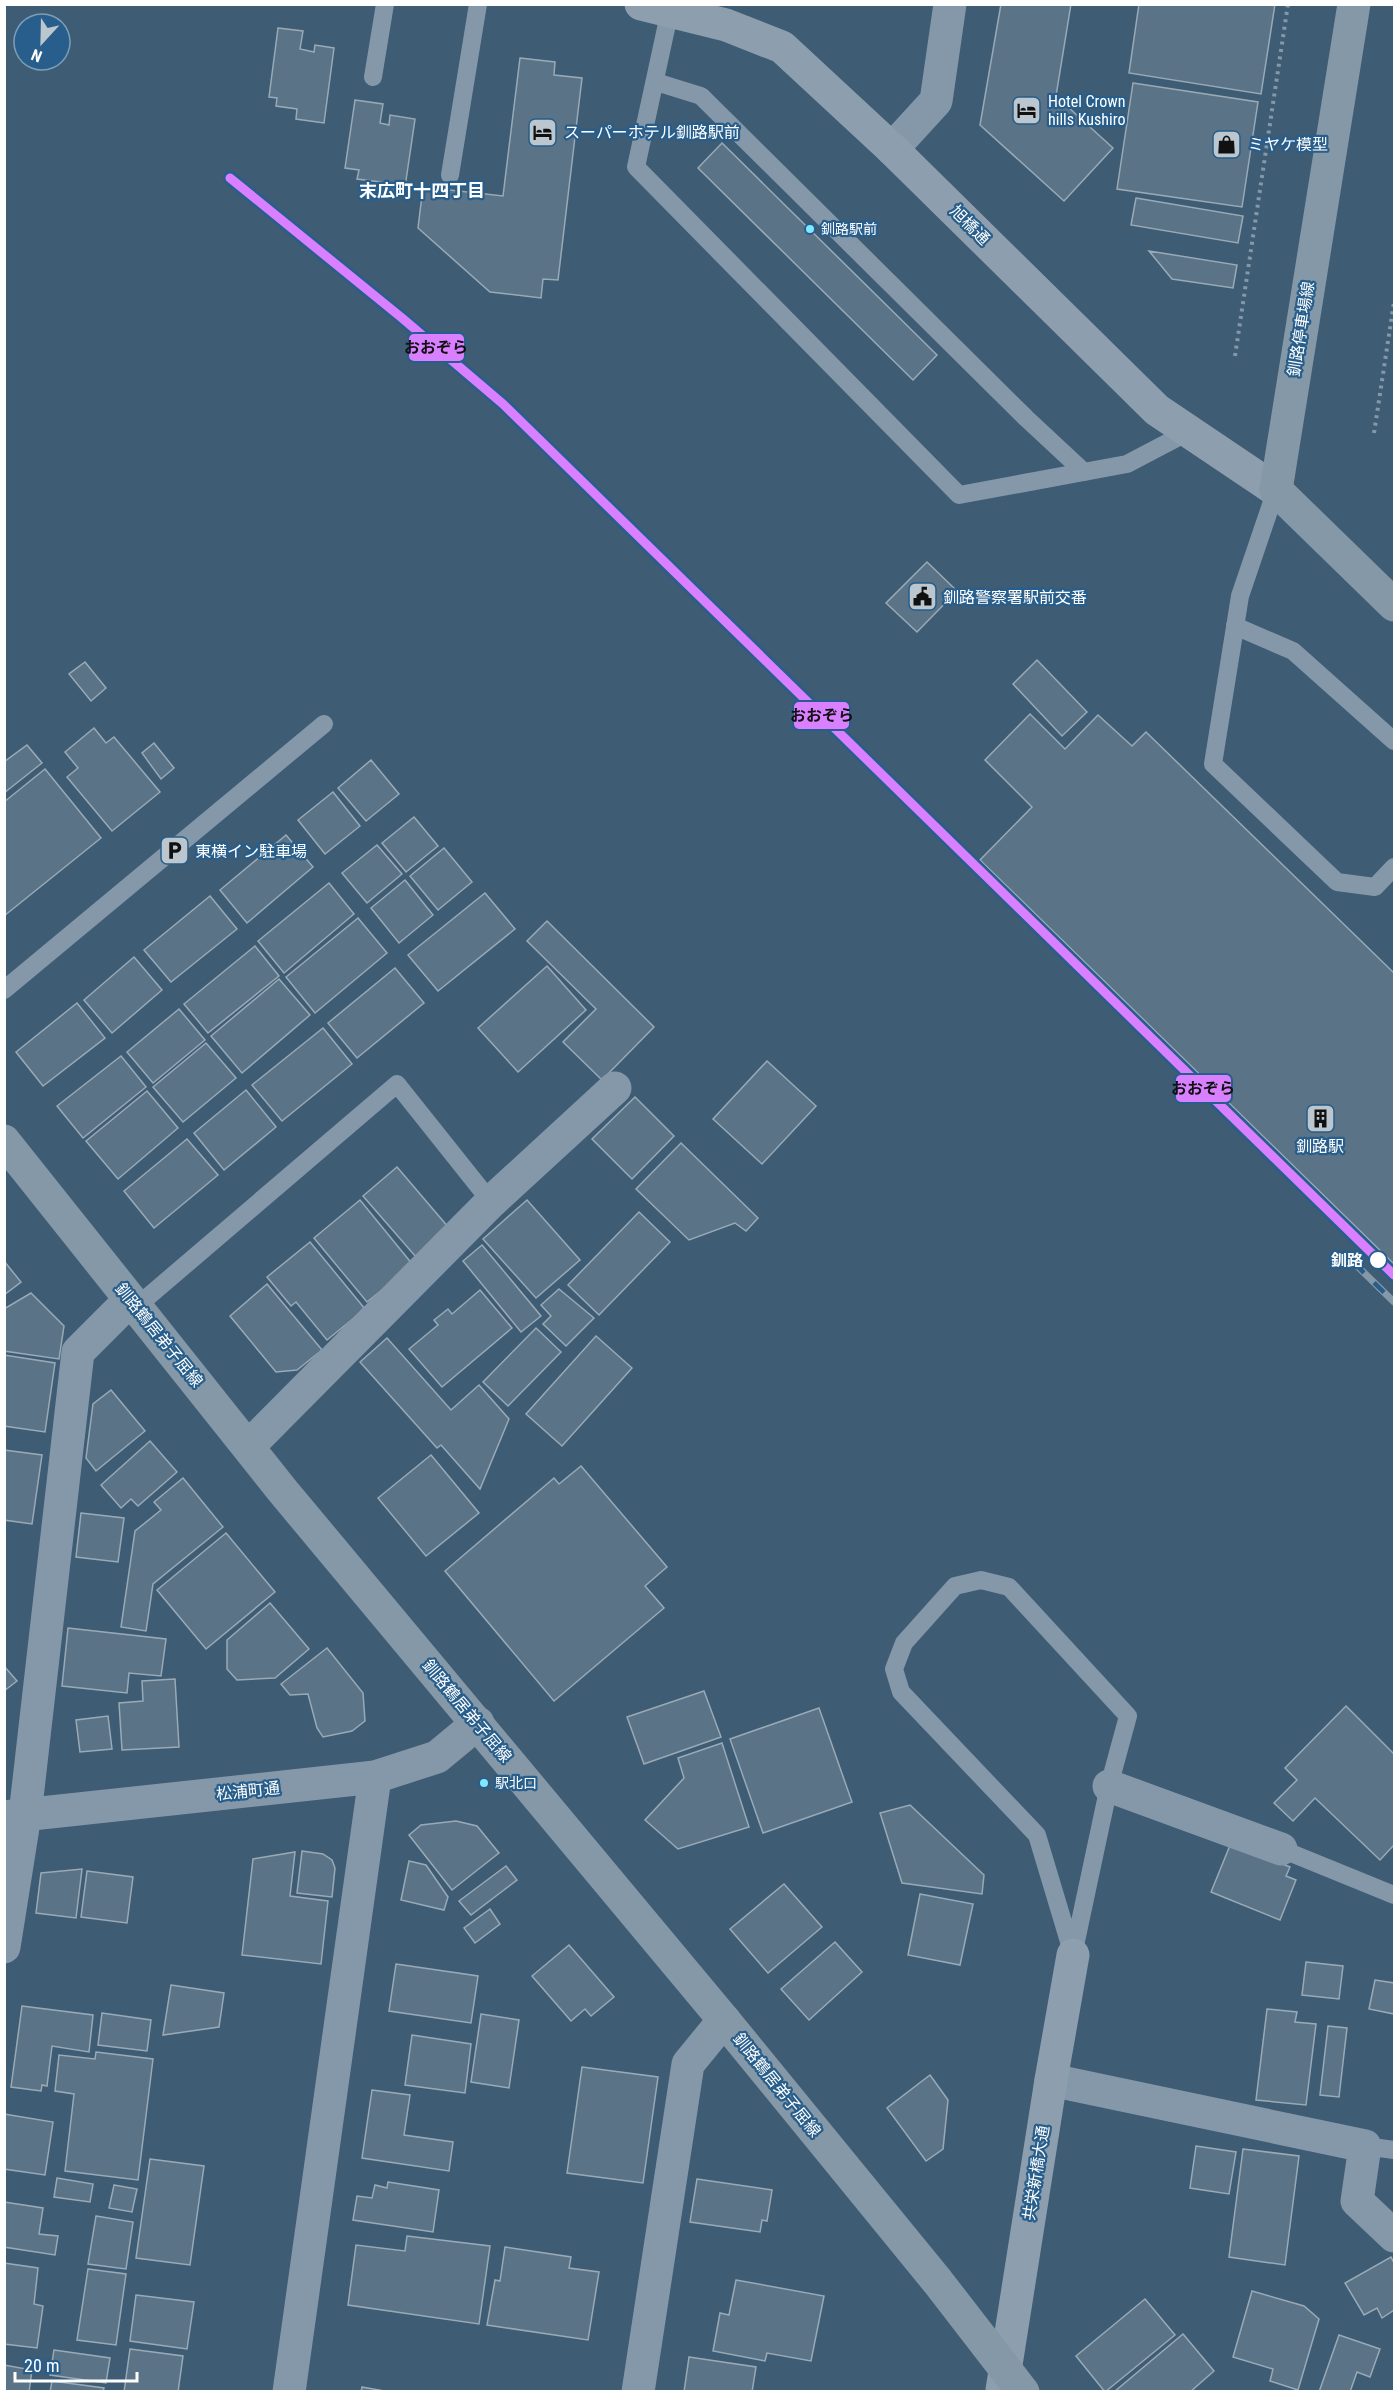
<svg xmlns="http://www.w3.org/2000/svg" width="1399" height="2396" viewBox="0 0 1399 2396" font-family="'Roboto Condensed','Noto Sans JP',sans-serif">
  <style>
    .building { fill: #5b7386; stroke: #99aab7; stroke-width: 1.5 }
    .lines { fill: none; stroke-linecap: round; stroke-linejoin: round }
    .path { stroke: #8598a9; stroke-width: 4; stroke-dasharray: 3 4.5; stroke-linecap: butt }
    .lane { stroke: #8598a9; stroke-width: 18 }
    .street { stroke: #8598a9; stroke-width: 33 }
    .secondary { stroke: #8d9fae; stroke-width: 33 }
    .primary { stroke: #8498a7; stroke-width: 33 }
    .rail-casing { stroke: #8598a7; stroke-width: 7 }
    .rail { stroke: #275e8b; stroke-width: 4.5; stroke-dasharray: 14; stroke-linecap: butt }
    .rail-1-casing { stroke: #275e8b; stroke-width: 14 }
    .rail-1 { stroke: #d880ff; stroke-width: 9 }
    .bus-dot { fill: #80e8ff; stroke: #275e8b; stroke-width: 2 }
    .stop-dot { fill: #fff; stroke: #275e8b; stroke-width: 2 }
    .labels { text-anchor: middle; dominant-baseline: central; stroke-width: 4.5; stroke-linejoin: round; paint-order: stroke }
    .bus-label { font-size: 14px; fill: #fff; stroke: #275e8b; text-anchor: start }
    .poi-label { font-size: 16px; fill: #fff; stroke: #275e8b; text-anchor: start }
    .street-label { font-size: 16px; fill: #fff; stroke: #275e8b }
    .stop-label { font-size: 16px; font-weight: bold; fill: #fff; stroke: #275e8b; text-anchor: end }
    .neighbourhood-label { font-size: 18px; font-weight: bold; fill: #fff; stroke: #275e8b }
    .line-badge { stroke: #275e8b; stroke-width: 2 }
    .pale-badge-label { font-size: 16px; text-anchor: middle; font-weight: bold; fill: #111 }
  </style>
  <rect width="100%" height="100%" fill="#3e5c74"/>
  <g class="building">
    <polygon points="1001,4 1071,4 1056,96 1113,148 1064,201 980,125"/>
    <polygon points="1139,4 1275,4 1261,94 1129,73"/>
    <polygon points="278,28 303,31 300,49 314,52 315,45 334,48 324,123 296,119 297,109 276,106 277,98 269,97"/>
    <polygon points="520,58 555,62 554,75 582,78 558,280 543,279 541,298 490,292 418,228 423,187 503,196"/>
    <polygon points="1133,83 1258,102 1242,207 1117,189"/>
    <polygon points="355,100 383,104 380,123 389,125 390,115 415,119 404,194 380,190 381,182 357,179 359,170 345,168"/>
    <polygon points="722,143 937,355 913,380 698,168"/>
    <polygon points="1136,198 1243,216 1238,243 1131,225"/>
    <polygon points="1149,251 1237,265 1233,288 1172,279"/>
    <polygon points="927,562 957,591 917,632 886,603"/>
    <polygon points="1037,660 1087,712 1062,736 1013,684"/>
    <polygon points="85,662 106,688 91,701 69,674"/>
    <polygon points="1030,714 1065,749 1098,715 1132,746 1146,732 1394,973 1394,1264 980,860 1032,807 985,760"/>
    <polygon points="94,728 106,743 114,737 160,792 112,831 67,777 78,768 65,752"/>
    <polygon points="154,743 174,768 161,779 142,753"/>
    <polygon points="27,745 42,763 4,793 4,762"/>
    <polygon points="371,760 399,794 366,821 338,788"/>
    <polygon points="45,769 101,838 4,916 4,802"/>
    <polygon points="333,792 360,826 325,854 298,820"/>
    <polygon points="414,817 438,846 406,872 382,843"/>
    <polygon points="286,835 313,867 247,923 220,890"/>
    <polygon points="377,845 402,874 367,903 342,873"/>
    <polygon points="444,848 472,882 438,910 410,876"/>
    <polygon points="405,880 433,915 399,943 371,908"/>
    <polygon points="329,883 354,914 284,973 258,941"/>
    <polygon points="485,893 515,929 438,991 408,955"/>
    <polygon points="210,896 237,929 171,982 144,950"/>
    <polygon points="358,918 387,953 315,1013 286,977"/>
    <polygon points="547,921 654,1027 602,1080 563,1042 596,1009 527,941"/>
    <polygon points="255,946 279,976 208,1033 184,1004"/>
    <polygon points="134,957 162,990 112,1033 84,1000"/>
    <polygon points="547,966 586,1010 518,1072 478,1028"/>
    <polygon points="395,968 424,1003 357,1058 328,1023"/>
    <polygon points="279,979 310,1015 242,1073 211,1036"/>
    <polygon points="77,1003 105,1038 43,1086 16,1052"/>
    <polygon points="179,1009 205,1040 153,1083 127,1052"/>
    <polygon points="323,1028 352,1064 282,1121 252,1085"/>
    <polygon points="206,1043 236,1078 183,1122 153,1087"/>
    <polygon points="121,1056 146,1087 83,1138 57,1106"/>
    <polygon points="767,1061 816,1106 762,1164 713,1119"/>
    <polygon points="246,1090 276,1127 224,1170 194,1133"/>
    <polygon points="147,1091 178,1128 118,1179 86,1141"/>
    <polygon points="635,1097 674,1136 632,1179 592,1139"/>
    <polygon points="187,1139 218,1175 154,1228 124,1191"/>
    <polygon points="681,1143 758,1218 746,1231 735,1223 689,1240 636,1189"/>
    <polygon points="397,1167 449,1228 416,1257 363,1196"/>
    <polygon points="360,1200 413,1265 367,1302 314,1238"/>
    <polygon points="527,1200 580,1260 536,1298 483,1239"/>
    <polygon points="639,1212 670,1242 599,1315 568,1285"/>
    <polygon points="310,1242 365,1309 327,1340 296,1302 291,1306 267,1277"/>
    <polygon points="482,1245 541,1316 521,1332 463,1261"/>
    <polygon points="4,1261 21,1282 4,1295"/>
    <polygon points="267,1284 322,1350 297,1370 276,1372 230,1316"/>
    <polygon points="559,1289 594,1318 566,1346 543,1324 551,1316 541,1305"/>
    <polygon points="480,1290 512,1328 442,1387 409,1349 438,1325 434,1320 448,1309 452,1314"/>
    <polygon points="31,1293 64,1326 59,1359 4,1351 4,1309"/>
    <polygon points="536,1328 561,1352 508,1406 483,1382"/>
    <polygon points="596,1336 632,1368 562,1446 526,1414"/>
    <polygon points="387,1338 451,1410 479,1385 509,1419 480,1489 441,1445 437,1448 360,1362"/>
    <polygon points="4,1355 55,1363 45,1432 4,1426"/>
    <polygon points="111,1390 145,1431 96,1471 86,1458 93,1404"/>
    <polygon points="150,1441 177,1472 138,1506 131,1499 121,1508 101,1485"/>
    <polygon points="4,1450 42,1455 32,1524 4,1520"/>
    <polygon points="431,1455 479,1513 426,1556 378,1498"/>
    <polygon points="581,1466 667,1567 645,1586 664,1608 554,1701 445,1571 554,1478 559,1484"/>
    <polygon points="183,1478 223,1527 153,1584 146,1631 121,1627 135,1531 161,1510 154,1502"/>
    <polygon points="81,1513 124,1518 118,1562 76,1557"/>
    <polygon points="226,1533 275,1592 206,1649 157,1590"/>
    <polygon points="270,1603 309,1649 275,1678 237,1680 227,1669 227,1640"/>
    <polygon points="68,1628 166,1639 161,1676 129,1673 127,1693 62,1686"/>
    <polygon points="327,1648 363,1693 365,1721 352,1731 323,1737 317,1728 308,1694 290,1695 281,1684"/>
    <polygon points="4,1666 17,1681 4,1691"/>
    <polygon points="175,1679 179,1747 122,1750 119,1703 143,1701 142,1681"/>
    <polygon points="704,1691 721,1737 644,1764 627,1717"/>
    <polygon points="1346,1706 1394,1754 1394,1845 1380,1860 1315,1798 1293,1821 1274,1803 1297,1780 1285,1768"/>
    <polygon points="819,1708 852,1802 763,1833 730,1739"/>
    <polygon points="108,1716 112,1749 80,1752 76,1720"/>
    <polygon points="722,1743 749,1827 678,1849 645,1820 684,1778 678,1758"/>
    <polygon points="910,1805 984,1875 982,1894 902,1883 880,1813"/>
    <polygon points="456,1821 477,1826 499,1853 452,1890 409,1835 421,1825"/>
    <polygon points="1231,1843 1290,1867 1286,1876 1296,1880 1280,1920 1211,1892"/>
    <polygon points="302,1851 323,1854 332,1860 335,1868 332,1897 297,1893"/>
    <polygon points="295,1852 290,1896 328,1901 321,1964 242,1955 253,1859"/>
    <polygon points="409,1861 426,1865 448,1897 444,1910 401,1900"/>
    <polygon points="506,1866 517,1880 471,1915 459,1901"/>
    <polygon points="82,1869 76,1918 36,1913 41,1873"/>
    <polygon points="87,1871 133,1877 127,1923 81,1917"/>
    <polygon points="784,1884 822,1927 768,1973 730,1929"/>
    <polygon points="920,1894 973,1904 960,1965 908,1955"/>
    <polygon points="490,1909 500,1924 475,1943 464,1928"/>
    <polygon points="835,1942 862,1972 809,2020 781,1989"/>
    <polygon points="569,1945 614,1997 591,2016 585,2009 571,2021 532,1976"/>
    <polygon points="1306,1962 1343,1966 1339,1999 1302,1995"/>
    <polygon points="396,1964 478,1976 471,2023 389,2011"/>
    <polygon points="1375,1980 1394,1983 1394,2014 1369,2009"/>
    <polygon points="171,1985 224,1993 219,2027 163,2035"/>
    <polygon points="22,2006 93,2015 89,2052 52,2046 47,2086 42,2085 41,2091 11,2087"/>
    <polygon points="1267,2009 1297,2012 1295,2022 1316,2024 1306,2105 1256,2100"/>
    <polygon points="102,2013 151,2020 147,2051 98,2045"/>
    <polygon points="481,2014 519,2020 509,2088 471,2082"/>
    <polygon points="1328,2026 1347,2028 1339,2097 1320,2095"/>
    <polygon points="412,2035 471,2044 465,2093 405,2085"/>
    <polygon points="96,2052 153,2059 138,2180 65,2171 74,2094 55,2091 59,2055 95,2059"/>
    <polygon points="582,2067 658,2077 643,2183 567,2173"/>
    <polygon points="930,2075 948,2100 943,2149 926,2161 887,2108"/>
    <polygon points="372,2090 410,2095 404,2135 453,2142 449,2171 362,2158"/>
    <polygon points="4,2114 53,2122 45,2175 4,2169"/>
    <polygon points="1196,2146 1236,2152 1229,2194 1190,2188"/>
    <polygon points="1243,2149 1299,2156 1285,2265 1229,2257"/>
    <polygon points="150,2159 204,2166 190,2265 136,2258"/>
    <polygon points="57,2178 93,2184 90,2202 54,2197"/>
    <polygon points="697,2179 772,2190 767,2221 762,2220 760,2232 690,2222"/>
    <polygon points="388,2182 439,2190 433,2232 353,2220 357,2196 372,2198 375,2185 387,2188"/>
    <polygon points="114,2185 137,2189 132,2212 109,2208"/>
    <polygon points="4,2202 43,2208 39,2234 58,2236 55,2255 4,2247"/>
    <polygon points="96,2216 133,2222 126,2269 88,2264"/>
    <polygon points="407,2236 490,2246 479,2324 348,2305 356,2245 405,2251"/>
    <polygon points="505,2247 571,2257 569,2268 599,2272 588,2340 487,2325 495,2280 500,2281"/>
    <polygon points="1391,2257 1394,2263 1394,2310 1382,2318 1377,2308 1364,2315 1345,2283"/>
    <polygon points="4,2263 38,2268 34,2304 43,2306 37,2348 4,2344"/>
    <polygon points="88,2269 126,2274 116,2345 77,2340"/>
    <polygon points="736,2280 824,2296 811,2361 767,2353 765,2361 713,2351 720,2313 729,2315"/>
    <polygon points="1252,2291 1304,2306 1319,2319 1298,2390 1270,2381 1273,2369 1233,2357"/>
    <polygon points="136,2295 194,2302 187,2349 130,2341"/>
    <polygon points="1145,2299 1175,2335 1105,2392 1076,2356"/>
    <polygon points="1183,2334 1214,2371 1190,2392 1114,2392"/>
    <polygon points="1339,2335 1380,2349 1370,2377 1357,2372 1350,2392 1319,2392"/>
    <polygon points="130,2349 183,2356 178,2392 124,2392"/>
    <polygon points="54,2350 110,2358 106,2383 50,2375"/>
    <polygon points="689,2357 756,2367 752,2392 684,2392"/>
    <polygon points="4,2365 32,2370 29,2392 4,2392"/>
    <polygon points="52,2381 104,2388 103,2392 50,2392"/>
    <polygon points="362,2387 390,2392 361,2392"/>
  </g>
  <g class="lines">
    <g class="path">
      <polyline points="1235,356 1288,4"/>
      <polyline points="1374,433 1394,302"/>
    </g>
    <g class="lane">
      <polyline points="670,10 636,167 959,495 1127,464 1188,432"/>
      <polyline points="373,77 385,4"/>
      <polyline points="656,82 701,96 1026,418 1084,472"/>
      <polyline points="450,175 478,4"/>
      <polyline points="1276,490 1240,596 1213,764 1337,882 1375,887 1394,867"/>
      <polyline points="1235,626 1293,651 1394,741"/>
      <polyline points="4,990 324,724"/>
      <polyline points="136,1307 397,1084 491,1202"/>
      <polygon points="981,1580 1009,1587 1128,1716 1109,1786 1073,1955 1037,1835 901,1692 894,1669 904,1643 955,1586"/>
      <polyline points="1281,1849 1394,1895"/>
      <polyline points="1365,2146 1394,2150"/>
    </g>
    <g class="street">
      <polyline points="892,149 936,101 950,4"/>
      <polyline points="249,1446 491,1202 615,1088"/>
      <polyline points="1109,1786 1281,1849"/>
      <polyline points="4,1817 375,1777 437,1757 478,1723"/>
      <polyline points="4,1947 25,1815 78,1352 130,1300"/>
      <polyline points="1051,2080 1365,2146 1357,2201 1394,2236"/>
      <polyline points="289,2392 375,1777"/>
      <polyline points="638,2392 688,2064 724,2020"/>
    </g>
    <g class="secondary">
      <polyline points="641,4 726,25 782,47 892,149 1157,410 1276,490"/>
      <polyline points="1002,2390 1051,2080 1073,1955"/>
    </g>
    <g class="primary">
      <polyline points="1354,4 1276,490 1394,605"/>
      <polyline points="4,1141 282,1490 724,2020 938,2282 1023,2392"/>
    </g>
    <defs>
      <polyline id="rail" points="1354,1263 1394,1302"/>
    </defs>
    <use href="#rail" class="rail-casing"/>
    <use href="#rail" class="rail"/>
    <defs>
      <polyline id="rail-1" points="230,178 402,318 503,404 1394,1275"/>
    </defs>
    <use href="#rail-1" class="rail-1-casing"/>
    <use href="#rail-1" class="rail-1"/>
  </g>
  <defs>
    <symbol id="hotel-square" viewBox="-11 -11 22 22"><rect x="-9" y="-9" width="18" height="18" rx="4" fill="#bbc6ce" stroke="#275e8b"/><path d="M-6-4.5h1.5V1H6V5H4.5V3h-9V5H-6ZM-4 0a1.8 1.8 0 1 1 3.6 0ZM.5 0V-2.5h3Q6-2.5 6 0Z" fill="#111"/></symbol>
    <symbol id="shop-square" viewBox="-11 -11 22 22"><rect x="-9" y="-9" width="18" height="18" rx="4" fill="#bbc6ce" stroke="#275e8b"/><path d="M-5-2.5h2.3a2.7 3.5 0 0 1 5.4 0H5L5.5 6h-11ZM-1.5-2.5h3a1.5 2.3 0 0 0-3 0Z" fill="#111"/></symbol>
    <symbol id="civic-square" viewBox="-11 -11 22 22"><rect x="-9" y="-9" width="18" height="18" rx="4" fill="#bbc6ce" stroke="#275e8b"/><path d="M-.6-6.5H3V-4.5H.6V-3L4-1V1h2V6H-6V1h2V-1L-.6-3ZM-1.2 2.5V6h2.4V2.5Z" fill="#111"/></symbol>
    <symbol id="parking-square" viewBox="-11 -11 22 22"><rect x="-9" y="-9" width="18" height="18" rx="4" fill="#bbc6ce" stroke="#275e8b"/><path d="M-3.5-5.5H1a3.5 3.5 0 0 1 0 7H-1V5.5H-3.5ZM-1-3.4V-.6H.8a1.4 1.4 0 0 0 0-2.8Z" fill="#111"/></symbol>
    <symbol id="building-square" viewBox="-11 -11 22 22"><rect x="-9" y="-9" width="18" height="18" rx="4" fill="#bbc6ce" stroke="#275e8b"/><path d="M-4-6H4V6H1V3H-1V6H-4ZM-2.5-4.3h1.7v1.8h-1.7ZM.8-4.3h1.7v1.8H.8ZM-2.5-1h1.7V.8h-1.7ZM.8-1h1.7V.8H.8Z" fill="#111"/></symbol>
  </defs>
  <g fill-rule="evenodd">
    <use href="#hotel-square" x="1010" y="94" width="33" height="33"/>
    <use href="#hotel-square" x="526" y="116" width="33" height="33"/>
    <use href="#shop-square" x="1210" y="128" width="33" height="33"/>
    <use href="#civic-square" x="906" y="580" width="33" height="33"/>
    <use href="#parking-square" x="158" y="834" width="33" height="33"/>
    <use href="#building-square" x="1304" y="1102" width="33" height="33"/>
  </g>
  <g class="bus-dot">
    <circle cx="810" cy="229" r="5"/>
    <circle cx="484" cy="1783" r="5"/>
  </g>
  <circle class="stop-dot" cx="1378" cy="1260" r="9"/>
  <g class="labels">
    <g class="bus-label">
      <text x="821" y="229">釧路駅前</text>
      <text x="495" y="1783">駅北口</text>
    </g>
    <g class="poi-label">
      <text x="1048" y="101">Hotel Crown<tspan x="1048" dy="18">hills Kushiro</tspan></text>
      <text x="564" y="132">スーパーホテル釧路駅前</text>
      <text x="1248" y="144">ミヤケ模型</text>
      <text x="943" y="597">釧路警察署駅前交番</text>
      <text x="195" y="851">東横イン駐車場</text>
      <text x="1320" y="1146" text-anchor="middle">釧路駅</text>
    </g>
    <g class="street-label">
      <text transform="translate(970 225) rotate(45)">旭橋通</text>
      <text transform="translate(1301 329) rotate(-81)">釧路停車場線</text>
      <text transform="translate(159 1335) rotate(51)">釧路鶴居弟子屈線</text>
      <text transform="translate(467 1711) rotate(50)">釧路鶴居弟子屈線</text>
      <text transform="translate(248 1791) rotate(-6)">松浦町通</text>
      <text transform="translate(777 2085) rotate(51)">釧路鶴居弟子屈線</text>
      <text transform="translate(1036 2173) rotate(-81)">共栄新橋大通</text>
    </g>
    <g class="stop-label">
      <text x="1363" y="1260">釧路</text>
    </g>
    <g class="neighbourhood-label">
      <text x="422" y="190">末広町十四丁目</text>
    </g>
  </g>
  <g class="line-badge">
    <rect x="408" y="333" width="57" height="29" rx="6" fill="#d880ff"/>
    <rect x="793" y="701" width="57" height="29" rx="6" fill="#d880ff"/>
    <rect x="1175" y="1074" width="57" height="29" rx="6" fill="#d880ff"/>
  </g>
  <g class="pale-badge-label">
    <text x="436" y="353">おおぞら</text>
    <text x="822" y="721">おおぞら</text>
    <text x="1203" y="1094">おおぞら</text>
  </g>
  <rect width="1399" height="2396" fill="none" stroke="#ffffff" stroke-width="12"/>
  <g transform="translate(42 42) rotate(202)"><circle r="28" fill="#275e8b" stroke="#7d9eb9" stroke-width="1.5"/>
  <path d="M0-4.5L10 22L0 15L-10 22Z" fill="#bbc6ce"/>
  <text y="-9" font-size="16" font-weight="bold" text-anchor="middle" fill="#ffffff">N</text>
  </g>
  <path d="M15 2372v9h122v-9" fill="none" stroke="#ffffff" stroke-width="3"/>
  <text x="24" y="2372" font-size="18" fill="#ffffff" stroke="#275e8b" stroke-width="4.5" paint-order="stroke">20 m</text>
</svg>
